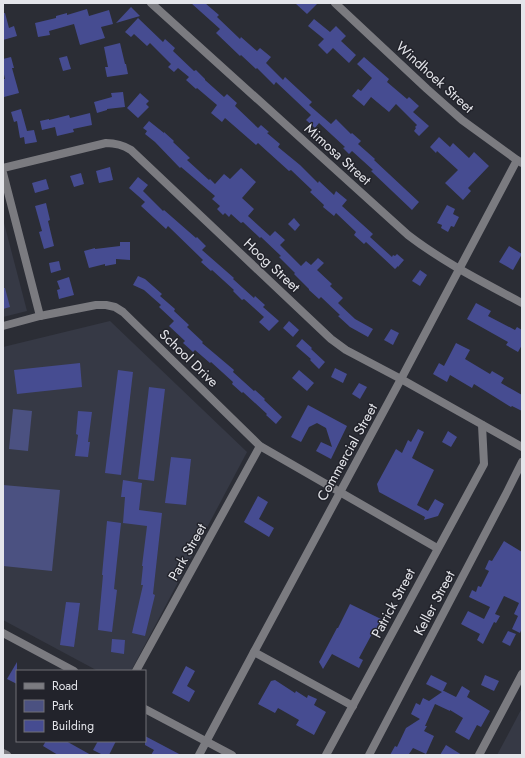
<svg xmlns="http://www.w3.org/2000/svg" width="525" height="758" viewBox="0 0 525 758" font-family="Jost,sans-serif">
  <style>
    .built { fill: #363945 }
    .green { fill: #4b5181 }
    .building { fill: #464c91 }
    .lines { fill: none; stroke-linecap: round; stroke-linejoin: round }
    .street { stroke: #7b7b80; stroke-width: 8 }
    .labels { text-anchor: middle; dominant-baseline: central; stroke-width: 3; stroke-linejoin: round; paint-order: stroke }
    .street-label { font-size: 14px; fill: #e4e5ea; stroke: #22232b }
  </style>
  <rect width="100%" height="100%" fill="#2b2d35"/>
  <g class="built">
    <polygon points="3,219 27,311 3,317"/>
    <polygon points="110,321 247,452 131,671 98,671 3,620 3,347"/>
    <polygon points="522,708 522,755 497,755 504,742"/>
  </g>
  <g class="green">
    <polygon points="13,409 32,411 28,451 9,449"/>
    <polygon points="3,485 60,490 52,571 3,566"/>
  </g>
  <g class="building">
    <polygon points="191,3 205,3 219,15 217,17 240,39 241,37 257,51 260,48 271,57 266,63 283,80 285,77 312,102 309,105 331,124 336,119 351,134 352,133 361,141 358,144 375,159 374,160 419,202 412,210 371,171 373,170 352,151 349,154 343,148 345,147 319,123 315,128 306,120 311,115 276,82 274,85 257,68 256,69 241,55 240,56 216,33 220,29"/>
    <polygon points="295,3 318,3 307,14"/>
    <polygon points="131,7 140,16 116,23"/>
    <polygon points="87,9 89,16 109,10 113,24 101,27 105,38 80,45 74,24 49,31 50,35 38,37 35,23 56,18 56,16 67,13 67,15"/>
    <polygon points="3,13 5,13 9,28 14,26 17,36 3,40"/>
    <polygon points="138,18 163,42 165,39 175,48 173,51 194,71 196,70 205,79 205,80 224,97 227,94 237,103 235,106 258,128 261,125 269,132 267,133 280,144 278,147 300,165 318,183 319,181 334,195 336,191 347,200 342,206 373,234 370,237 392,257 393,255 395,256 397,254 404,260 398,267 398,266 395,269 366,242 364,244 354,235 356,232 336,213 334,216 323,207 324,205 310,192 312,190 291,170 289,171 258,143 256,145 225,118 222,122 211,113 217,105 197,88 196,89 186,80 189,77 178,68 174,72 168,67 171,64 150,43 147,46 134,34 131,37 125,32"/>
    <polygon points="314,19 330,32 336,26 346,36 341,41 356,55 349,63 333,48 327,54 318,45 324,39 308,26"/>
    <polygon points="120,43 125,64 126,64 128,74 107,77 105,67 108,67 104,47"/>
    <polygon points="67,56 71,69 63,71 59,58"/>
    <polygon points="11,57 14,68 12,68 19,93 4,97 3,93 3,79 5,79 3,70 3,59"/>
    <polygon points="364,57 389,79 387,82 407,99 409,97 419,106 413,112 429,126 419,136 414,131 416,128 415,127 417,125 396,104 389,112 371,97 364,106 352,96 358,89 361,91 372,78 357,64"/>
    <polygon points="123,92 125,107 107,109 107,110 97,113 94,102 112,97 111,93"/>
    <polygon points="140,93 149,101 146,104 149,107 138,118 127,108"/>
    <polygon points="21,109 27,131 34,130 37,142 25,144 24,137 20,138 17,121 14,122 11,112"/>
    <polygon points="90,113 92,125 73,129 74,132 57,136 55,127 42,130 40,121 49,119 49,120 69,115 70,118"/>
    <polygon points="149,121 164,133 164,132 174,141 173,142 190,158 187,160 209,180 210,179 215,184 224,174 230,179 241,168 256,182 242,198 254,209 248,216 270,236 275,231 285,240 280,245 301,266 306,261 311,265 318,258 324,263 317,270 332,284 330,286 343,298 338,303 355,319 373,329 368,337 350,327 338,316 340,315 321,297 319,299 309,290 309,289 294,274 295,273 279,257 281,256 261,237 260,238 243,222 241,223 231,214 229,217 225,213 223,215 217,209 220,206 212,199 215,196 181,167 180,168 155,142 145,134 147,131 143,128"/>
    <polygon points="439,137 450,147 453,143 469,158 474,152 489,166 468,188 471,191 463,200 445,183 458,170 437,151 436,153 430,147"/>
    <polygon points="110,167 113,180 99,183 96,171"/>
    <polygon points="81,173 84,184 74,187 70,176"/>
    <polygon points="138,177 148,185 143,191 163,211 164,210 196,238 197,237 206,246 202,250 234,278 233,279 254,298 255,296 265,305 263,307 279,321 269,331 259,322 264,317 244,299 242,300 233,291 234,290 212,270 211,271 201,262 203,260 168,226 166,229 141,206 145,202 129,188"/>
    <polygon points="46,179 49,189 35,193 32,183"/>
    <polygon points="46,203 50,220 48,221 54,246 44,249 39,232 42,231 35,206"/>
    <polygon points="447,205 455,209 453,214 459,217 454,227 451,226 448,232 441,228 442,225 437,223"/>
    <polygon points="294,218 300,225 295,231 288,224"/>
    <polygon points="120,242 130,242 130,260 116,259 116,264 105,266 105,264 89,268 84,251 95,248 95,249 120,246"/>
    <polygon points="509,246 522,254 513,270 499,262"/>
    <polygon points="59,261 61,270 51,273 49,263"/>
    <polygon points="420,270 427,275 420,286 412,281"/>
    <polygon points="138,276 145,279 162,294 160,296 175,309 174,311 189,325 187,327 203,342 202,343 234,370 233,372 254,391 255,390 265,399 264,400 282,417 276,424 266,415 267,414 243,392 242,393 232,384 233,382 211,362 210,363 195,350 193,352 183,343 185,341 169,326 174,321 159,307 161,305 144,290 133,285"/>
    <polygon points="69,277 74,295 59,299 57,290 60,289 57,281"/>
    <polygon points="3,288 5,288 10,307 3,309"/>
    <polygon points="476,303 491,311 488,316 515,330 517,327 522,330 522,345 518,352 506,345 508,342 467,319"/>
    <polygon points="289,321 299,330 293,337 283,328"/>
    <polygon points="391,329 399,333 393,345 384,340"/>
    <polygon points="302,339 312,348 311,349 325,362 319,369 310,360 311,359 296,346"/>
    <polygon points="456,343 470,350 465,359 490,374 492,371 504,378 501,383 522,395 522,411 512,406 511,407 474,384 472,388 450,375 447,382 433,374 439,363 444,366"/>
    <polygon points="80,363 82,387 17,394 14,370"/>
    <polygon points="335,368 347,374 343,383 331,377"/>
    <polygon points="118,370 133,372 121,475 105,473"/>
    <polygon points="299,370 314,383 307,391 292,378"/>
    <polygon points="359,383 367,387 360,399 352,394"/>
    <polygon points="149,387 165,389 154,481 138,479"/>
    <polygon points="308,405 347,426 331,459 316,451 321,442 332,447 326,428 317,423 309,427 301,442 291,437"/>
    <polygon points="78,411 92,412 88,442 90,442 88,457 75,456 78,435 76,434"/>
    <polygon points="418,429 424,432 412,458 434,470 417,505 428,511 435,499 444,504 438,516 424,520 425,517 379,492 377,484 396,449 402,453 408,440 411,442"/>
    <polygon points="448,431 457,437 451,447 442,442"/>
    <polygon points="171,457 191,459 186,505 165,503"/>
    <polygon points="123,480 142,483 139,510 162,513 153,594 155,595 145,636 132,633 143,585 141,585 143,566 142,566 147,526 123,523 125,497 121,497"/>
    <polygon points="258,496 268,502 259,519 274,528 269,537 244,522"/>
    <polygon points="107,521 121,523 114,589 117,590 112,632 98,630 103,575 102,575"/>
    <polygon points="504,541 522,552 522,628 520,633 512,629 518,616 514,614 519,603 504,596 495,614 500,616 496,623 494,622 483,644 477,640 480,634 461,624 468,611 484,619 490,607 469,597 472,590 476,592 478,586 481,587 489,571 485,569 489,560 492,561"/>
    <polygon points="66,602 80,603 74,647 60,645"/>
    <polygon points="350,604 381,619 375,633 373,632 359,658 363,660 359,668 332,654 323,669 319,662 337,628 338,628"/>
    <polygon points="508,631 516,634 510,646 502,642"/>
    <polygon points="112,639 125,640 124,654 111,652"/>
    <polygon points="17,662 17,684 7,679"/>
    <polygon points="186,666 195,671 187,686 195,691 189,702 172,693"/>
    <polygon points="431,675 447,683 443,691 444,691 456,697 462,686 470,691 467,697 490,711 481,727 477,725 469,740 455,732 463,718 450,710 450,711 435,704 425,726 427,726 424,731 434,736 426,754 413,748 409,754 411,755 390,755 395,746 397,747 406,728 420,719 411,714 416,703 420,705 423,698 429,701 442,692 426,684"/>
    <polygon points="485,675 499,681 494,691 481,685"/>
    <polygon points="275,680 295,693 296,691 307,698 308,695 317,699 314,705 326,712 314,735 296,725 299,720 278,708 275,713 258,704 271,681"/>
    <polygon points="145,736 181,755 151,755 154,750 145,745"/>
    <polygon points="46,741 66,741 91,755 58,755 43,746"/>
    <polygon points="98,741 116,741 109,755 103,755 93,750"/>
    <polygon points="446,745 462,755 440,755"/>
  </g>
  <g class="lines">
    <g class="street">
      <path d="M151,3L408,235C443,262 483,282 522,303"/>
      <polyline points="335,3 427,89 462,120 517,160 522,163"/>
      <path d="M3,168L106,143C116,143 123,145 131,150L331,339L346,350L401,379L522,447"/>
      <polyline points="3,173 40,316"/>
      <polyline points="3,326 40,316 96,305 106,305 115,307 123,312 260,446 437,548"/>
      <polyline points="3,633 74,671"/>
      <polyline points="254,652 353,706"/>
      <polyline points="136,671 260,446"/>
      <polyline points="145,709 232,755"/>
      <polyline points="3,753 7,755"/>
      <polyline points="199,755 254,652 401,379 517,160"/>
      <polyline points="326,755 484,464 482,425"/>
      <polyline points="369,755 507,492 522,462"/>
      <polyline points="479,755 522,674"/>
    </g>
  </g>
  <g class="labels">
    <g class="street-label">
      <text transform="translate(435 77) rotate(42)">Windhoek Street</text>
      <text transform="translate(338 154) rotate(42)">Mimosa Street</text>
      <text transform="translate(272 265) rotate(43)">Hoog Street</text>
      <text transform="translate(189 358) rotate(44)">School Drive</text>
      <text transform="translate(347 452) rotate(-61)">Commercial Street</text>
      <text transform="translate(187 552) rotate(-61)">Park Street</text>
      <text transform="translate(393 603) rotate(-62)">Patrick Street</text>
      <text transform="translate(434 603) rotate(-62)">Keller Street</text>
    </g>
  </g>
  <rect width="525" height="758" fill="none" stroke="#e4e5ea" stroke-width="8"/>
  <rect x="16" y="670" width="130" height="72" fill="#22232b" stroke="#707177"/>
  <rect x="24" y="683" width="20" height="6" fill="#7b7b80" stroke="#707177"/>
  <text x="52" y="690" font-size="12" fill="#e4e5ea">Road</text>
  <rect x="24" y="700" width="20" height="12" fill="#4b5181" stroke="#707177"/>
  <text x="52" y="710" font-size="12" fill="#e4e5ea">Park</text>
  <rect x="24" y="720" width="20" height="12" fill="#464c91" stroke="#707177"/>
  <text x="52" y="730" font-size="12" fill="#e4e5ea">Building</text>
</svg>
